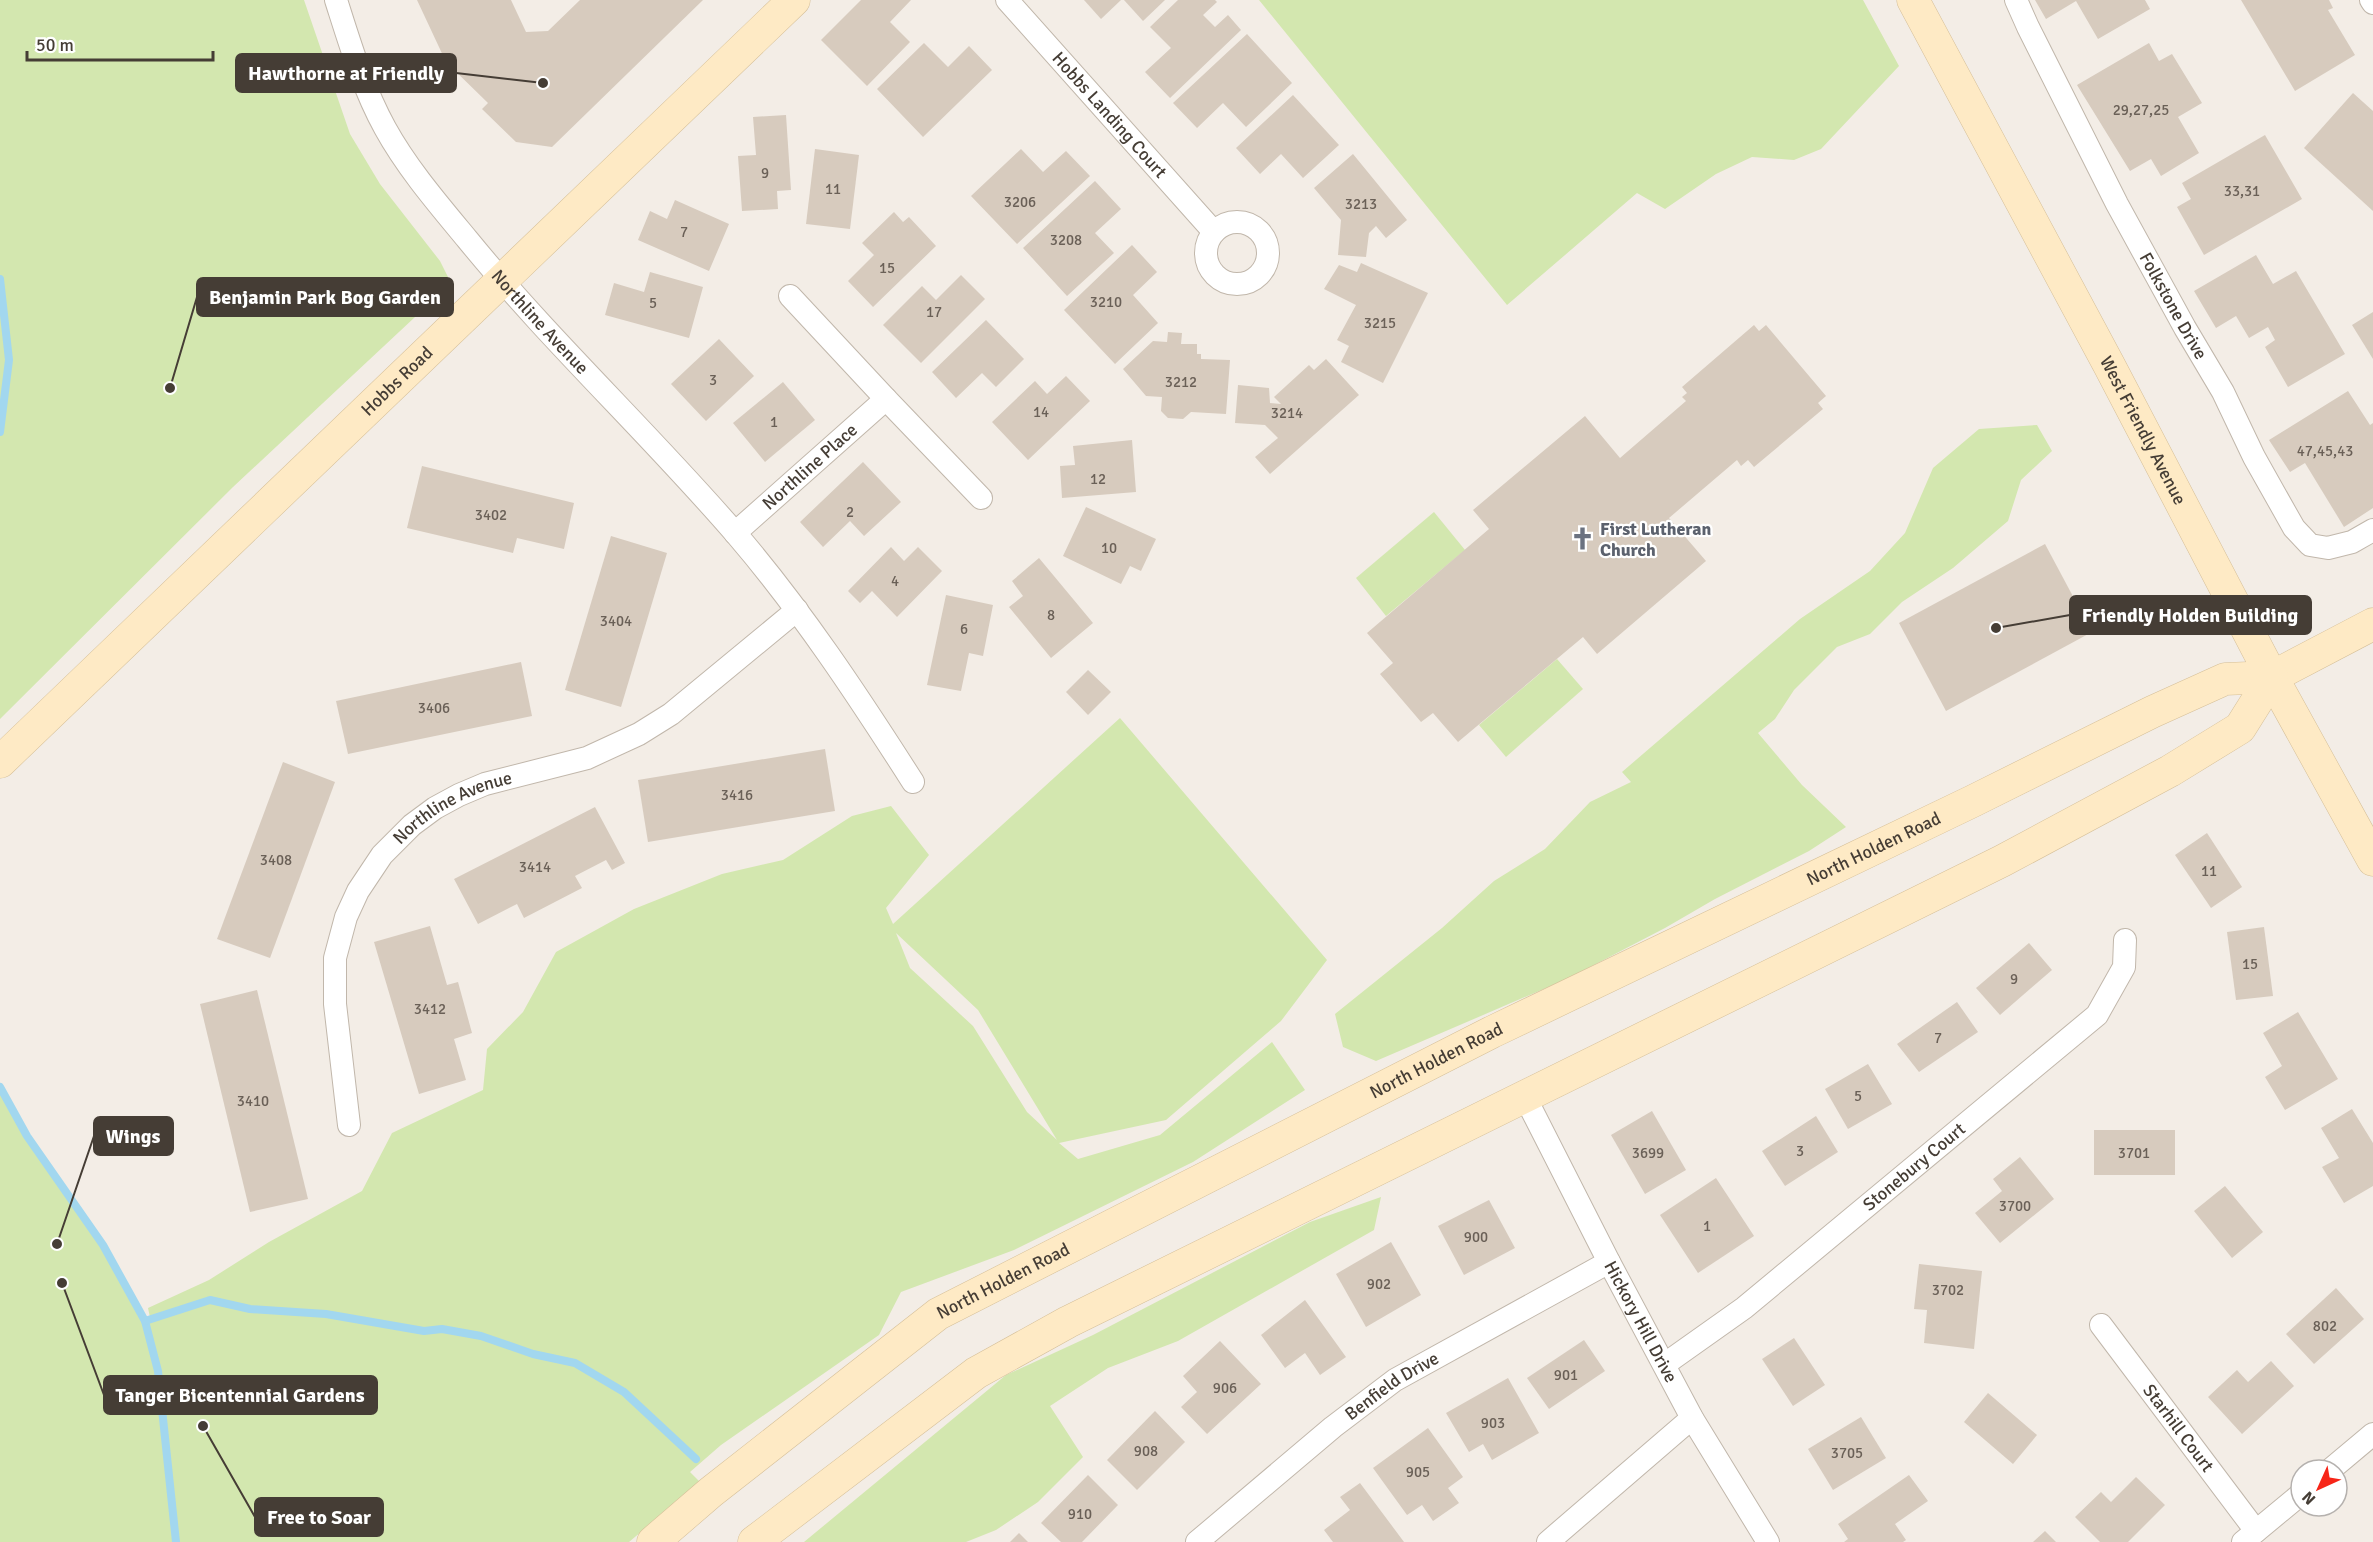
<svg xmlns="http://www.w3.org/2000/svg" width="2373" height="1542" viewBox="0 0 2373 1542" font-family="Signika,sans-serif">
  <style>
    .green { fill: #d3e7af; fill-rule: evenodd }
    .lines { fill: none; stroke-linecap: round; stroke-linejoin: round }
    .stream { stroke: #a2d7ef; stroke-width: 8 }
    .building { fill: #d7cbbe }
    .street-casing { stroke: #c1b7ab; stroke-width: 24 }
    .secondary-casing { stroke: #d5bf98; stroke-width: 33 }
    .street { stroke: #fff; stroke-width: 22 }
    .secondary { stroke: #feeac5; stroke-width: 32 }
    .labels { text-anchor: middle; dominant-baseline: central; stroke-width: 4.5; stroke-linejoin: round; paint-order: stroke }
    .number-label { font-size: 15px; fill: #6a6057 }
    .street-label { font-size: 18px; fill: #453d35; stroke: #fff }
    .worship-label { font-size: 18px; font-weight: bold; fill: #5b616d; stroke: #fff; text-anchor: start }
    .leader { fill: none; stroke: #453d35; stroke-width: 2 }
    .callout-dot { fill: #453d35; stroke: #fff; stroke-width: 2 }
    .callout { fill: #453d35; stroke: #453d35; stroke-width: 2 }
    .callout-label { font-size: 20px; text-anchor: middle; font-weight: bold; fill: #fff }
  </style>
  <rect width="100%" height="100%" fill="#f3ede6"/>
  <g class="green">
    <polygon points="0,0 304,0 350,134 380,184 440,261 449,279 445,289 233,487 0,719"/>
    <polygon points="1259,0 1863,0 1899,66 1821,149 1794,160 1752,157 1716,174 1665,209 1637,193 1507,305"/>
    <polygon points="2037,425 2052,451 2021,480 2008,521 1953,568 1902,602 1870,634 1837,647 1794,690 1775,719 1758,733 1802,785 1846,827 1809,851 1715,899 1665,928 1567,979 1376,1061 1343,1047 1335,1014 1442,928 1494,881 1545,849 1590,802 1631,782 1622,772 1800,619 1870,571 1905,533 1933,468 1979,429"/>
    <polygon points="1434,512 1465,550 1386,616 1356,578"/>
    <polygon points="1557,659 1583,689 1506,757 1479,725"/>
    <path d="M1120,718L1327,960L1281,1021L1166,1120L1059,1143L1078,1159L1160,1135L1272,1042L1305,1090L1193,1162L1014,1250L901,1292L879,1335L721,1445L690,1472L700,1482L629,1542H0V1087L27,1136L103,1245L145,1321L151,1322L148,1308L209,1280L269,1242L362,1191L392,1133L483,1090L487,1049L523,1012L556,952L634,909L722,874L783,860L852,816L891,806L929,855L886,908L893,924ZM896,933L978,1010L1057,1140L1027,1112L973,1026L910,968Z"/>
    <polygon points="1381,1197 1374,1230 1178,1341 1108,1368 1050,1406 1083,1457 1038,1502 996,1530 966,1542 804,1542 1006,1375 1093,1335 1310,1222"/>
  </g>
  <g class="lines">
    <g class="stream">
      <polyline points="0,279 9,360 0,432"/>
      <polyline points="0,1087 27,1136 103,1245 145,1321 158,1371 176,1542"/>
      <polyline points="145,1321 210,1300 250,1309 326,1314 424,1331 442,1329 481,1336 533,1354 575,1363 624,1392 696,1459"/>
    </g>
  </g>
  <g class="building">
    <polygon points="417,0 511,0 526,32 548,31 580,0 703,0 552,147 516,142 482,109 488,103 446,62"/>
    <polygon points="861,0 911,0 890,22 910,42 867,86 821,40"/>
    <polygon points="1084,0 1121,0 1101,19"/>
    <polygon points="1124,0 1165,0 1143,21"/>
    <polygon points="1178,0 1215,0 1217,2 1203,15 1215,27 1228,15 1241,30 1170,98 1145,72 1171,48 1150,27"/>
    <polygon points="2035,0 2145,0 2150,9 2098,39 2076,1 2046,19"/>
    <polygon points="2241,0 2329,0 2333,8 2328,10 2355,55 2295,91"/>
    <polygon points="1247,34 1292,83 1246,127 1223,103 1197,128 1173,103"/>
    <polygon points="924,43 948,67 969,46 992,70 923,137 877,89"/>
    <polygon points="2149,43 2159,61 2172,54 2202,103 2178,117 2199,153 2161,176 2151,159 2130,171 2077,85"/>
    <polygon points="2353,93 2373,111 2373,211 2304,148"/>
    <polygon points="1293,95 1339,145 1303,178 1281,154 1260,174 1236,148"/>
    <polygon points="786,115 791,190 777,191 778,209 742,211 738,156 756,155 753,117"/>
    <polygon points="2265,135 2302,199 2204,255 2177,207 2191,199 2182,183"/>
    <polygon points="815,149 859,155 850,229 806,224"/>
    <polygon points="1021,149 1043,172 1066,151 1090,176 1017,244 971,196"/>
    <polygon points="1353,154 1407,220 1386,238 1376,226 1369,233 1366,257 1338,255 1341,220 1314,188"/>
    <polygon points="1095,181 1121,209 1095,233 1114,253 1067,296 1023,248"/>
    <polygon points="675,200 729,224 709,271 638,240 650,211 667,219"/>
    <polygon points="894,212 903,222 909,217 936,246 873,307 848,281 874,255 862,243"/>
    <polygon points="1132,245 1157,272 1133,295 1158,323 1115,364 1064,310"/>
    <polygon points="2256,255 2273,284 2296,271 2345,354 2288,387 2265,347 2275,340 2268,327 2249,338 2236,316 2216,328 2194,291"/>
    <polygon points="1361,263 1428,293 1383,383 1341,362 1349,346 1337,340 1356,305 1324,289 1339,265 1357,272"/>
    <polygon points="650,272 703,287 689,338 605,315 614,283 644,292"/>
    <polygon points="961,275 985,299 921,363 883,325 922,286 936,300"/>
    <polygon points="2373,312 2373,359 2352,325"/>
    <polygon points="986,320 1024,359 996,387 982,373 956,398 932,372"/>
    <polygon points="1754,325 1759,331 1766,325 1826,396 1818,403 1823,409 1754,467 1748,460 1741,466 1737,460 1669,518 1706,561 1597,654 1583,637 1458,742 1433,713 1421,722 1380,674 1393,663 1367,633 1489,529 1473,510 1585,416 1620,458 1686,401 1682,397 1687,393 1682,387"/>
    <polygon points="1168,332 1182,333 1181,344 1197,344 1197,354 1201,354 1201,359 1230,360 1226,414 1191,412 1183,419 1168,418 1161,411 1162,397 1146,396 1123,369 1153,341 1167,342"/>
    <polygon points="719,339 754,376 706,421 671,384"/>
    <polygon points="1326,359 1359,395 1270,474 1255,457 1278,438 1265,425 1235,423 1238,385 1269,388 1270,403 1281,404 1274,397 1309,365 1314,370"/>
    <polygon points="1066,376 1090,401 1028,460 992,422 1035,381 1047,394"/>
    <polygon points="783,382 815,420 765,462 733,423"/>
    <polygon points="2348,391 2370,425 2373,423 2373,508 2344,527 2305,463 2290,472 2269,440"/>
    <polygon points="1132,440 1136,492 1062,498 1060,466 1075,465 1073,446"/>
    <polygon points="863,462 901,502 864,536 850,521 823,547 800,522"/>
    <polygon points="422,466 574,503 564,549 517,538 513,553 407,528"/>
    <polygon points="1086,507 1156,539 1141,571 1130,566 1121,584 1063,556"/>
    <polygon points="611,536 667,553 621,707 565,690"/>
    <polygon points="2045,544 2092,632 1946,711 1899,623"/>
    <polygon points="891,547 904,561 918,547 942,571 897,617 872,591 860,603 848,591"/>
    <polygon points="1039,558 1093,623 1051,658 1009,607 1023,596 1012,581"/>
    <polygon points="946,595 993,605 983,656 969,653 961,691 927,685"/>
    <polygon points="521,662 532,716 348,754 336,701"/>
    <polygon points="1088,670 1111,692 1088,715 1066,692"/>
    <polygon points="825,749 835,811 648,842 638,780"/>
    <polygon points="283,762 335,782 270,958 217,939"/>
    <polygon points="595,807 625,863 612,870 606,860 575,876 582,888 524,918 517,904 478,924 454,879"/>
    <polygon points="2207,833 2242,887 2211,908 2175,855"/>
    <polygon points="430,926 447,985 458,982 472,1033 454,1039 466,1080 419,1094 374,942"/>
    <polygon points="2264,927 2273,996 2236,1000 2227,932"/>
    <polygon points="2029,943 2052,970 2000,1015 1976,988"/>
    <polygon points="257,990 308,1199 250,1212 200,1004"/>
    <polygon points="1957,1002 1978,1032 1919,1072 1897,1044"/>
    <polygon points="2298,1012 2338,1079 2285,1110 2265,1077 2282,1066 2263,1033"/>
    <polygon points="1868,1064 1892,1104 1848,1129 1825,1089"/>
    <polygon points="2352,1109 2373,1143 2373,1186 2344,1203 2322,1167 2339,1158 2321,1128"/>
    <polygon points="1652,1111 1686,1170 1645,1194 1611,1135"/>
    <polygon points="1816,1116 1838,1152 1785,1186 1762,1151"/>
    <rect x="2094" y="1130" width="81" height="45"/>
    <polygon points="2020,1157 2054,1199 2000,1243 1975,1213 2002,1191 1993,1179"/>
    <polygon points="1716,1178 1754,1236 1698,1273 1660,1215"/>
    <polygon points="2225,1186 2263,1232 2232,1258 2194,1211"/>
    <polygon points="1489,1200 1515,1248 1464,1275 1438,1226"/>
    <polygon points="1391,1242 1421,1295 1366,1327 1336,1274"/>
    <polygon points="1919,1264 1982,1271 1974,1349 1924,1343 1927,1310 1914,1309"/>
    <polygon points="2336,1288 2364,1319 2314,1364 2286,1334"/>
    <polygon points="1305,1300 1346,1357 1320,1375 1305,1353 1285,1368 1261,1335"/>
    <polygon points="1794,1338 1825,1385 1793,1406 1762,1359"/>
    <polygon points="1584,1340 1605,1371 1549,1409 1527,1378"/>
    <polygon points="1220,1341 1261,1384 1207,1434 1181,1407 1197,1392 1183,1376"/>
    <polygon points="2271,1361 2294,1386 2242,1434 2208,1397 2237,1370 2248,1382"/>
    <polygon points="1508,1378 1539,1433 1492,1460 1483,1444 1469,1452 1446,1413"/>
    <polygon points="1988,1393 2037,1435 2013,1464 1964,1422"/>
    <polygon points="1155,1411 1185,1442 1137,1490 1107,1460"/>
    <polygon points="1861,1417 1886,1458 1833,1490 1808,1449"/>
    <polygon points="1428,1428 1463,1477 1448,1488 1459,1503 1433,1521 1422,1505 1407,1515 1373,1468"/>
    <polygon points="1088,1475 1118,1505 1082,1542 1061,1542 1041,1523"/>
    <polygon points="1909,1475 1928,1501 1895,1524 1906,1540 1903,1542 1844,1542 1848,1539 1838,1524"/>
    <polygon points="2136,1477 2165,1505 2128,1542 2100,1542 2075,1517 2101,1492 2111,1502"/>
    <polygon points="1360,1483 1404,1542 1333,1542 1324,1530 1350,1510 1340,1497"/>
    <polygon points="2045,1531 2056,1542 2033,1542"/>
    <polygon points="1019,1533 1028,1542 1010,1542"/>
  </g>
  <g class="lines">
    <defs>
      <g id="street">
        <path id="s1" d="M336,0C350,44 363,88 385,128C407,168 438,204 467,239C551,342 649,433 736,534C802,611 858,696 913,782"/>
        <path id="s2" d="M1007,0L1214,232"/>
        <path id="s3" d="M2016,0L2028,27L2117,204L2185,328L2223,392L2254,457L2294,528L2310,545L2328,548L2352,542L2373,530"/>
        <polyline points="2371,0 2373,3"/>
        <circle cx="1237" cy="253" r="31"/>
        <polyline points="790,296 886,399 981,498"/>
        <path id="s4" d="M735,533L886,399"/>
        <path id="s5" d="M1524,1095L1609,1262L1692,1418L1768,1542"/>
        <path id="s6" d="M349,1125L335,1004V958L346,917L358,891L382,855L412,825L435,808L459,795L485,784L587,758L639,734L671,714L797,610"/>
        <path id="s7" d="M2101,1325L2256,1531"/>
        <path id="s8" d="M1665,1364L1744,1308L2097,1015L2124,967L2125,940"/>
        <polyline points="2330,1470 2373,1434"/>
        <path id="s9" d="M1197,1542L1333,1427L1395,1380L1609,1262"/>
        <polyline points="1548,1542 1692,1418"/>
        <polyline points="2243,1542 2301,1494"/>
      </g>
      <g id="secondary">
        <path id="s10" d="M1913,0L2109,365L2272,677L2373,860"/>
        <path id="s11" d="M0,762L794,0"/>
        <path id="s12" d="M653,1542L711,1492L938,1314L1492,1032L1973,801L2152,712L2225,679L2272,677L2373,624"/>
        <polyline points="754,1542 976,1373 1068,1322 2002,861 2170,771 2240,728 2272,677"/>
      </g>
    </defs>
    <use href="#street" class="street-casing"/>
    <use href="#secondary" class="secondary-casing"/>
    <use href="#street" class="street"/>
    <use href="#secondary" class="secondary"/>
  </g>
  <defs>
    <symbol id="church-bare" viewBox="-9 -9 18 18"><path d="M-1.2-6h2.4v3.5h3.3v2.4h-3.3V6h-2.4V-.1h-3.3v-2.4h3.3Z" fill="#6b7280" stroke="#fff" stroke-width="2.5" paint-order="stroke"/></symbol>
  </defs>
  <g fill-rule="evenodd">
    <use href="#church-bare" x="1566" y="522" width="33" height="33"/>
  </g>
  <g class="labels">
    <g class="number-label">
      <text x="2141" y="110">29,27,25</text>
      <text x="765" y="173">9</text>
      <text x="833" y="189">11</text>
      <text x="2242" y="191">33,31</text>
      <text x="1020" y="202">3206</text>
      <text x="1361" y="204">3213</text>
      <text x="684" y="232">7</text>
      <text x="1066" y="240">3208</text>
      <text x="887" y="268">15</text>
      <text x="1106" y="302">3210</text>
      <text x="653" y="303">5</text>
      <text x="934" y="312">17</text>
      <text x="1380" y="323">3215</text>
      <text x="713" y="380">3</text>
      <text x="1181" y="382">3212</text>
      <text x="1041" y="412">14</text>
      <text x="1287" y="413">3214</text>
      <text x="774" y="422">1</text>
      <text x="2325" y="451">47,45,43</text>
      <text x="1098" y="479">12</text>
      <text x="850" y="512">2</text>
      <text x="491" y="515">3402</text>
      <text x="1109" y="548">10</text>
      <text x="895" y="581">4</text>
      <text x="1051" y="615">8</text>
      <text x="616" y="621">3404</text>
      <text x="964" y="629">6</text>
      <text x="434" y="708">3406</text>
      <text x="737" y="795">3416</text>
      <text x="276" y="860">3408</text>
      <text x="535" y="867">3414</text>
      <text x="2209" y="871">11</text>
      <text x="2250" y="964">15</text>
      <text x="2014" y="979">9</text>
      <text x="430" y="1009">3412</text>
      <text x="1938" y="1038">7</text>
      <text x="1858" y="1096">5</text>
      <text x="253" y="1101">3410</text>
      <text x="1800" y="1151">3</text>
      <text x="1648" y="1153">3699</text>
      <text x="2134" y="1153">3701</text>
      <text x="2015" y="1206">3700</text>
      <text x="1707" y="1226">1</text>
      <text x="1476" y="1237">900</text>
      <text x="1379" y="1284">902</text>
      <text x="1948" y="1290">3702</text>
      <text x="2325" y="1326">802</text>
      <text x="1566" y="1375">901</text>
      <text x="1225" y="1388">906</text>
      <text x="1493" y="1423">903</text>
      <text x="1146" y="1451">908</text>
      <text x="1847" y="1453">3705</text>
      <text x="1418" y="1472">905</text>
      <text x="1080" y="1514">910</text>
    </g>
    <g class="street-label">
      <text stroke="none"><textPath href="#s2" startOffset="154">Hobbs Landing Court</textPath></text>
      <text stroke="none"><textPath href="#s3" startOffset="344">Folkstone Drive</textPath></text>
      <text stroke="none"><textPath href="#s1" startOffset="386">Northline Avenue</textPath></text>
      <text stroke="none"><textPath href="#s11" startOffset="550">Hobbs Road</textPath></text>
      <text stroke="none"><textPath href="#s10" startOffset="488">West Friendly Avenue</textPath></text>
      <text stroke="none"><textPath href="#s4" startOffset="100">Northline Place</textPath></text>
      <text stroke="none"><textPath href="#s6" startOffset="369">Northline Avenue</textPath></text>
      <text stroke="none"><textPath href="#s12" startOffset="1410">North Holden Road</textPath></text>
      <text stroke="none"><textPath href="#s12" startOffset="924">North Holden Road</textPath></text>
      <text stroke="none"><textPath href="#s8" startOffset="318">Stonebury Court</textPath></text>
      <text stroke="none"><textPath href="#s12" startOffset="438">North Holden Road</textPath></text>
      <text stroke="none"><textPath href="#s5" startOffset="255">Hickory Hill Drive</textPath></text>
      <text stroke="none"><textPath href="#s9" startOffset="250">Benfield Drive</textPath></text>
      <text stroke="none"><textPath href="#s7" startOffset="129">Starhill Court</textPath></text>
    </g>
    <g class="worship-label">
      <text x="1600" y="529">First Lutheran<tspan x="1600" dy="21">Church</tspan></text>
    </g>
  </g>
  <path class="leader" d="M543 83L456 73M170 388L197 297M1996 628L2070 615M57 1244L94 1136M62 1283L104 1395M203 1426L255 1517"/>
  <g class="callout-dot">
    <circle cx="543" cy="83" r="6"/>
    <circle cx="170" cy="388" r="6"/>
    <circle cx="1996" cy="628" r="6"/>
    <circle cx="57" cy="1244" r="6"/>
    <circle cx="62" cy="1283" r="6"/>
    <circle cx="203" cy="1426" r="6"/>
  </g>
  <g class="callout">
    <rect x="236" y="54" width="220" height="38" rx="6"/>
    <rect x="197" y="278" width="256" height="38" rx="6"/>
    <rect x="2070" y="596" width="241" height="38" rx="6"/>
    <rect x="94" y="1117" width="79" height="38" rx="6"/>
    <rect x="104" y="1376" width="273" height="38" rx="6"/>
    <rect x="255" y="1498" width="128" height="38" rx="6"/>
  </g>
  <g class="callout-label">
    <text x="346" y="80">Hawthorne at Friendly</text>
    <text x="325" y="304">Benjamin Park Bog Garden</text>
    <text x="2190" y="622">Friendly Holden Building</text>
    <text x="133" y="1143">Wings</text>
    <text x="240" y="1402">Tanger Bicentennial Gardens</text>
    <text x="319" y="1524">Free to Soar</text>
  </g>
  <g transform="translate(2319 1488) rotate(225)"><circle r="28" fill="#ffffff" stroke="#b5b1ae" stroke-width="1.5"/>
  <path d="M0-4.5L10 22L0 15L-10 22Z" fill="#f72518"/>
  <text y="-9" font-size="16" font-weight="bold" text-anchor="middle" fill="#453d35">N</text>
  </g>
  <path d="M27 51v9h186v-9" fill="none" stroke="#453d35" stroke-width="3"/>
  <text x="36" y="51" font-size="18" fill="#453d35" stroke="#ffffff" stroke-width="4.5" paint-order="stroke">50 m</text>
</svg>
